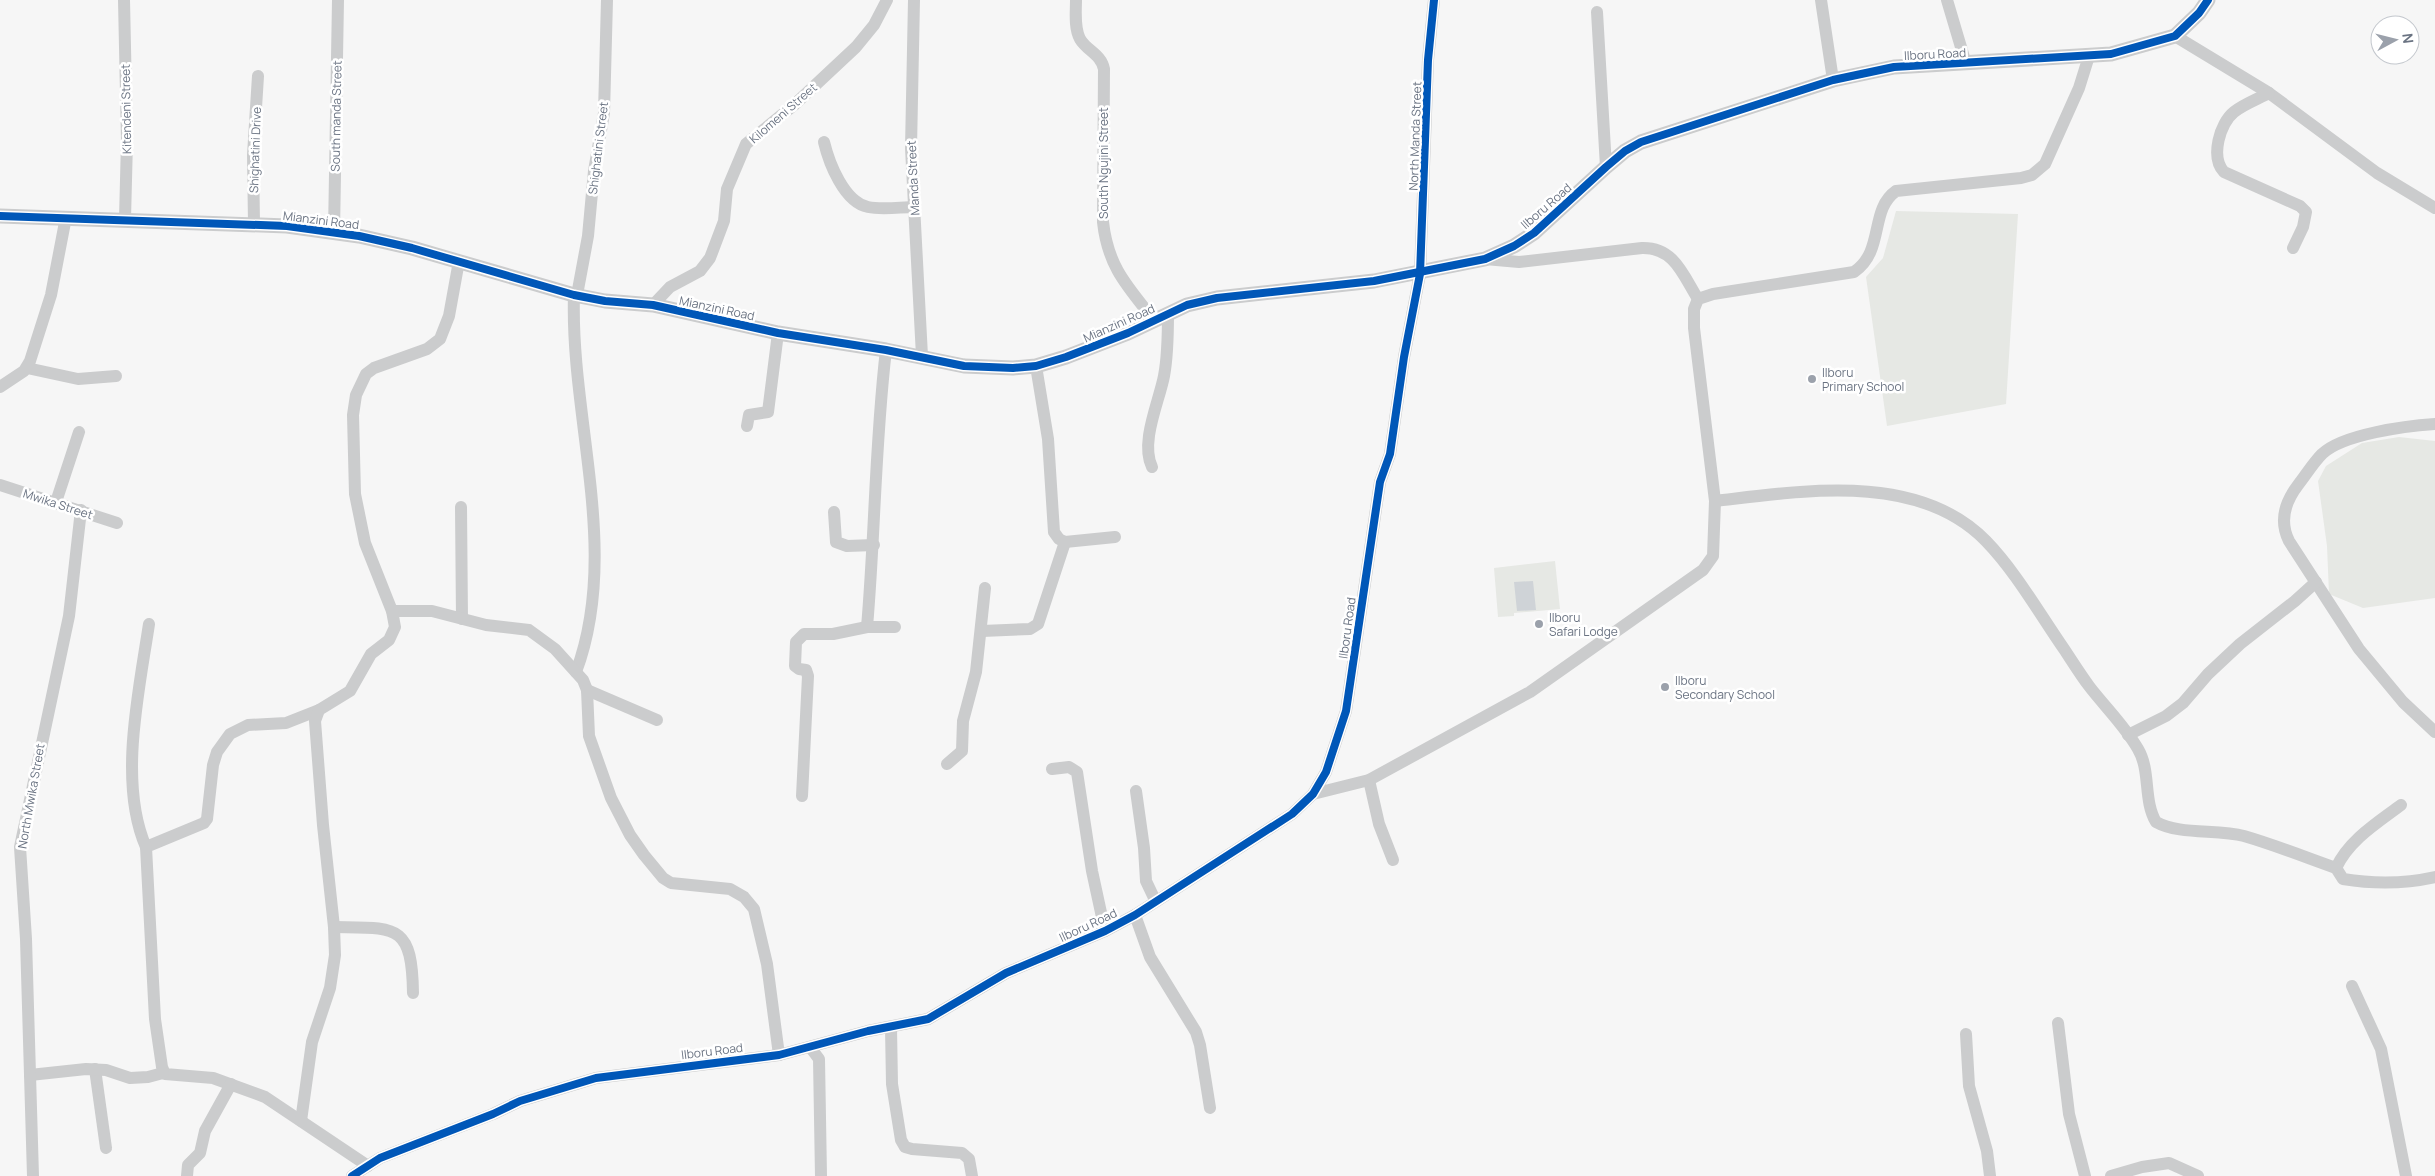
<svg xmlns="http://www.w3.org/2000/svg" width="2435" height="1176" viewBox="0 0 2435 1176" font-family="Manrope,sans-serif">
  <style>
    .green { fill: #e6e8e4 }
    .water { fill: #cfd3d7 }
    .lines { fill: none; stroke-linecap: round; stroke-linejoin: round }
    .minor { stroke: #cbcccd; stroke-width: 12 }
    .tertiary { stroke: #cbcccd; stroke-width: 15 }
    .cycleway-casing { stroke: #fff; stroke-width: 11 }
    .cycleway { stroke: #0057b8; stroke-width: 8 }
    .poi-dot { fill: #9ba1ab; stroke: #fff; stroke-width: 2 }
    .labels { text-anchor: middle; dominant-baseline: central; stroke-width: 5; stroke-linejoin: round; paint-order: stroke }
    .street-label { font-size: 12px; fill: #6a7382; stroke: #fff }
    .poi-label { font-size: 12px; fill: #6a7382; stroke: #fff; text-anchor: start }
  </style>
  <rect width="100%" height="100%" fill="#f6f6f6"/>
  <g class="green">
    <polygon points="1896,211 2018,214 2006,404 1887,426 1866,277 1883,258"/>
    <polygon points="2399,437 2435,441 2435,598 2363,608 2329,594 2327,546 2318,481 2326,466 2362,443"/>
    <polygon points="1555,561 1560,609 1514,613 1514,616 1498,617 1494,568"/>
  </g>
  <polygon class="water" points="1533,581 1536,610 1517,611 1514,582"/>
  <g class="lines">
    <g class="minor">
      <polyline points="124,0 127,141 125,219"/>
      <polyline points="914,0 911,148 922,356"/>
      <path d="M1076,0C1076,12 1074,28 1080,39C1087,51 1101,54 1104,69L1103,222C1108,267 1127,286 1154,320"/>
      <polyline points="1821,0 1833,80"/>
      <polyline points="1947,0 1966,64"/>
      <polyline points="1597,12 1606,167"/>
      <polyline points="2175,36 2269,93 2377,173 2435,208"/>
      <path d="M2269,93C2258,99 2244,104 2234,112C2220,123 2210,157 2224,172L2300,206L2306,212L2303,227L2293,248"/>
      <path d="M824,142C829,163 844,202 868,207C882,210 901,207 915,207"/>
      <polyline points="254,224 253,155 258,76"/>
      <polyline points="334,232 338,0"/>
      <path d="M1485,259L1519,262L1642,248C1674,247 1683,275 1698,299"/>
      <path d="M574,295C570,419 621,551 576,672"/>
      <polyline points="577,295 588,236 594,171 604,113 607,0"/>
      <polyline points="653,305 670,287 700,271 710,258 724,221 727,189 746,144 794,105 856,47 874,25 887,0"/>
      <polyline points="1036,366 1048,439 1054,532 1059,539 1065,542 1115,537"/>
      <polyline points="27,368 78,379 116,376"/>
      <polyline points="0,387 24,371 30,361 51,295 66,217"/>
      <path d="M2435,424C2406,426 2343,434 2322,454C2313,463 2306,475 2298,485C2285,502 2279,521 2289,541L2359,649L2403,702L2435,732"/>
      <polyline points="747,426 749,415 768,412 778,333"/>
      <path d="M1152,467C1140,442 1159,402 1164,376C1168,355 1168,334 1168,313"/>
      <polyline points="0,485 117,523"/>
      <path d="M1715,501C1802,491 1918,471 1986,541C2016,572 2039,613 2064,649C2072,661 2080,674 2089,686C2105,707 2125,726 2138,749C2151,771 2143,800 2156,822C2179,835 2217,829 2244,836C2275,845 2305,857 2336,868L2343,879C2374,884 2404,884 2435,877"/>
      <polyline points="56,502 79,432"/>
      <polyline points="461,507 462,619"/>
      <polyline points="834,512 836,542 847,546 874,545"/>
      <polyline points="392,611 432,611 486,625 529,630 555,649 583,680 587,690 589,736 611,798 630,835 644,855 663,878 671,883 730,889 744,897 754,909 767,964 779,1055"/>
      <path d="M867,627C875,535 875,442 886,350"/>
      <polyline points="982,631 1030,629 1038,624 1065,542"/>
      <polyline points="587,690 657,720"/>
      <polyline points="319,710 286,723 248,725 230,734 217,752 213,765 207,819 204,823 146,847 155,1019 162,1067 165,1074 213,1078 265,1097 368,1166"/>
      <polyline points="2128,735 2166,716 2183,703 2208,674 2240,644 2295,601 2316,582"/>
      <polyline points="947,764 962,751 963,721 976,672 985,588"/>
      <polyline points="1052,769 1069,767 1077,772 1092,871 1105,931"/>
      <polyline points="1369,780 1379,824 1393,860"/>
      <polyline points="1136,791 1144,848 1146,881 1155,900"/>
      <path d="M1313,794L1369,780L1530,692L1703,570L1713,556L1715,501L1694,328V309L1698,299L1713,294L1854,272C1885,251 1869,210 1896,191L2021,178L2032,175L2045,164L2079,88L2089,56"/>
      <polyline points="802,796 808,676 806,670 799,669 795,666 796,642 804,634 833,634 867,627 895,627"/>
      <path d="M146,847C118,783 139,691 149,624"/>
      <path d="M2336,868C2349,840 2377,823 2401,805"/>
      <polyline points="1135,915 1150,957 1196,1032 1200,1045 1210,1108"/>
      <path d="M334,927C396,928 412,923 413,993"/>
      <polyline points="2352,986 2381,1049 2406,1176"/>
      <polyline points="2058,1023 2069,1114 2085,1176"/>
      <polyline points="891,1028 892,1084 901,1140 905,1147 912,1149 962,1153 969,1159 972,1176"/>
      <polyline points="1966,1034 1969,1086 1987,1151 1990,1176"/>
      <polyline points="810,1047 819,1059 821,1176"/>
      <polyline points="95,1069 106,1148"/>
      <polyline points="30,1075 86,1069 106,1070 130,1078 148,1077 163,1073"/>
      <polyline points="301,1121 312,1042 330,988 335,955 334,927 323,825 315,721 319,710 350,691 371,654 389,640 395,627 392,611 365,543 355,494 353,415 356,395 366,374 374,368 427,349 440,339 449,316 459,261"/>
      <polyline points="33,1176 26,939 20,847 69,616 81,510"/>
      <polyline points="187,1176 188,1165 200,1153 205,1131 231,1084"/>
      <polyline points="352,1176 380,1158 493,1114 520,1101 596,1078 779,1055 868,1031 928,1019 1006,973 1105,931 1135,915 1292,814 1313,794 1326,772 1346,711 1380,482 1390,454 1404,357 1420,274 1428,60 1434,0"/>
      <polyline points="2111,1176 2142,1167 2169,1163 2198,1176"/>
    </g>
    <polyline class="tertiary" points="0,216 287,226 359,236 412,248 574,295 605,301 653,305 778,333 886,350 964,366 1013,368 1036,366 1066,357 1128,333 1187,305 1217,298 1374,281 1485,259 1514,246 1534,233 1606,167 1625,151 1641,142 1833,80 1894,67 2111,54 2175,36 2199,13 2208,0"/>
    <defs>
      <g id="cycleway">
        <polyline points="0,216 287,226 359,236 412,248 574,295 605,301 653,305 778,333 886,350 964,366 1013,368 1036,366 1066,357 1128,333 1187,305 1217,298 1374,281 1485,259 1514,246 1534,233 1606,167 1625,151 1641,142 1833,80 1894,67 2111,54 2175,36 2199,13 2208,0"/>
        <polyline points="352,1176 380,1158 493,1114 520,1101 596,1078 779,1055 868,1031 928,1019 1006,973 1105,931 1135,915 1292,814 1313,794 1326,772 1346,711 1380,482 1390,454 1404,357 1420,274 1428,60 1434,0"/>
      </g>
    </defs>
    <use href="#cycleway" class="cycleway-casing"/>
    <use href="#cycleway" class="cycleway"/>
  </g>
  <g class="poi-dot">
    <circle cx="1812" cy="379" r="5"/>
    <circle cx="1539" cy="624" r="5"/>
    <circle cx="1665" cy="687" r="5"/>
  </g>
  <g class="labels">
    <g class="street-label">
      <text transform="translate(1935 54) rotate(-3)">Ilboru Road</text>
      <text transform="translate(126 109) rotate(-91)">Kitendeni Street</text>
      <text transform="translate(783 113) rotate(-41)">Kilomeni Street</text>
      <text transform="translate(336 116) rotate(-89)">South manda Street</text>
      <text transform="translate(1415 136) rotate(-88)">North Manda Street</text>
      <text transform="translate(598 148) rotate(-83)">Shighatini Street</text>
      <text transform="translate(255 150) rotate(-88)">Shighatini Drive</text>
      <text transform="translate(1103 163) rotate(-90)">South Ngujini Street</text>
      <text transform="translate(913 178) rotate(-93)">Manda Street</text>
      <text transform="translate(1546 206) rotate(-41)">Ilboru Road</text>
      <text transform="translate(321 220) rotate(7)">Mianzini Road</text>
      <text transform="translate(717 308) rotate(12)">Mianzini Road</text>
      <text transform="translate(1119 323) rotate(-24)">Mianzini Road</text>
      <text transform="translate(58 504) rotate(18)">Mwika Street</text>
      <text transform="translate(1347 628) rotate(-82)">Ilboru Road</text>
      <text transform="translate(31 796) rotate(-80)">North Mwika Street</text>
      <text transform="translate(1088 925) rotate(-25)">Ilboru Road</text>
      <text transform="translate(712 1051) rotate(-7)">Ilboru Road</text>
    </g>
    <g class="poi-label">
      <text x="1822" y="372">Ilboru<tspan x="1822" dy="14">Primary School</tspan></text>
      <text x="1549" y="617">Ilboru<tspan x="1549" dy="14">Safari Lodge</tspan></text>
      <text x="1675" y="680">Ilboru<tspan x="1675" dy="14">Secondary School</tspan></text>
    </g>
  </g>
  <g transform="translate(2395 40) rotate(83)"><circle r="24" fill="#ffffff" stroke="#c3c7cd"/>
  <path d="M0-4L9 19L0 12L-9 19Z" fill="#9ba1ab"/>
  <text y="-8" font-size="14" font-weight="bold" text-anchor="middle" fill="#6a7382">N</text>
  </g>
</svg>
